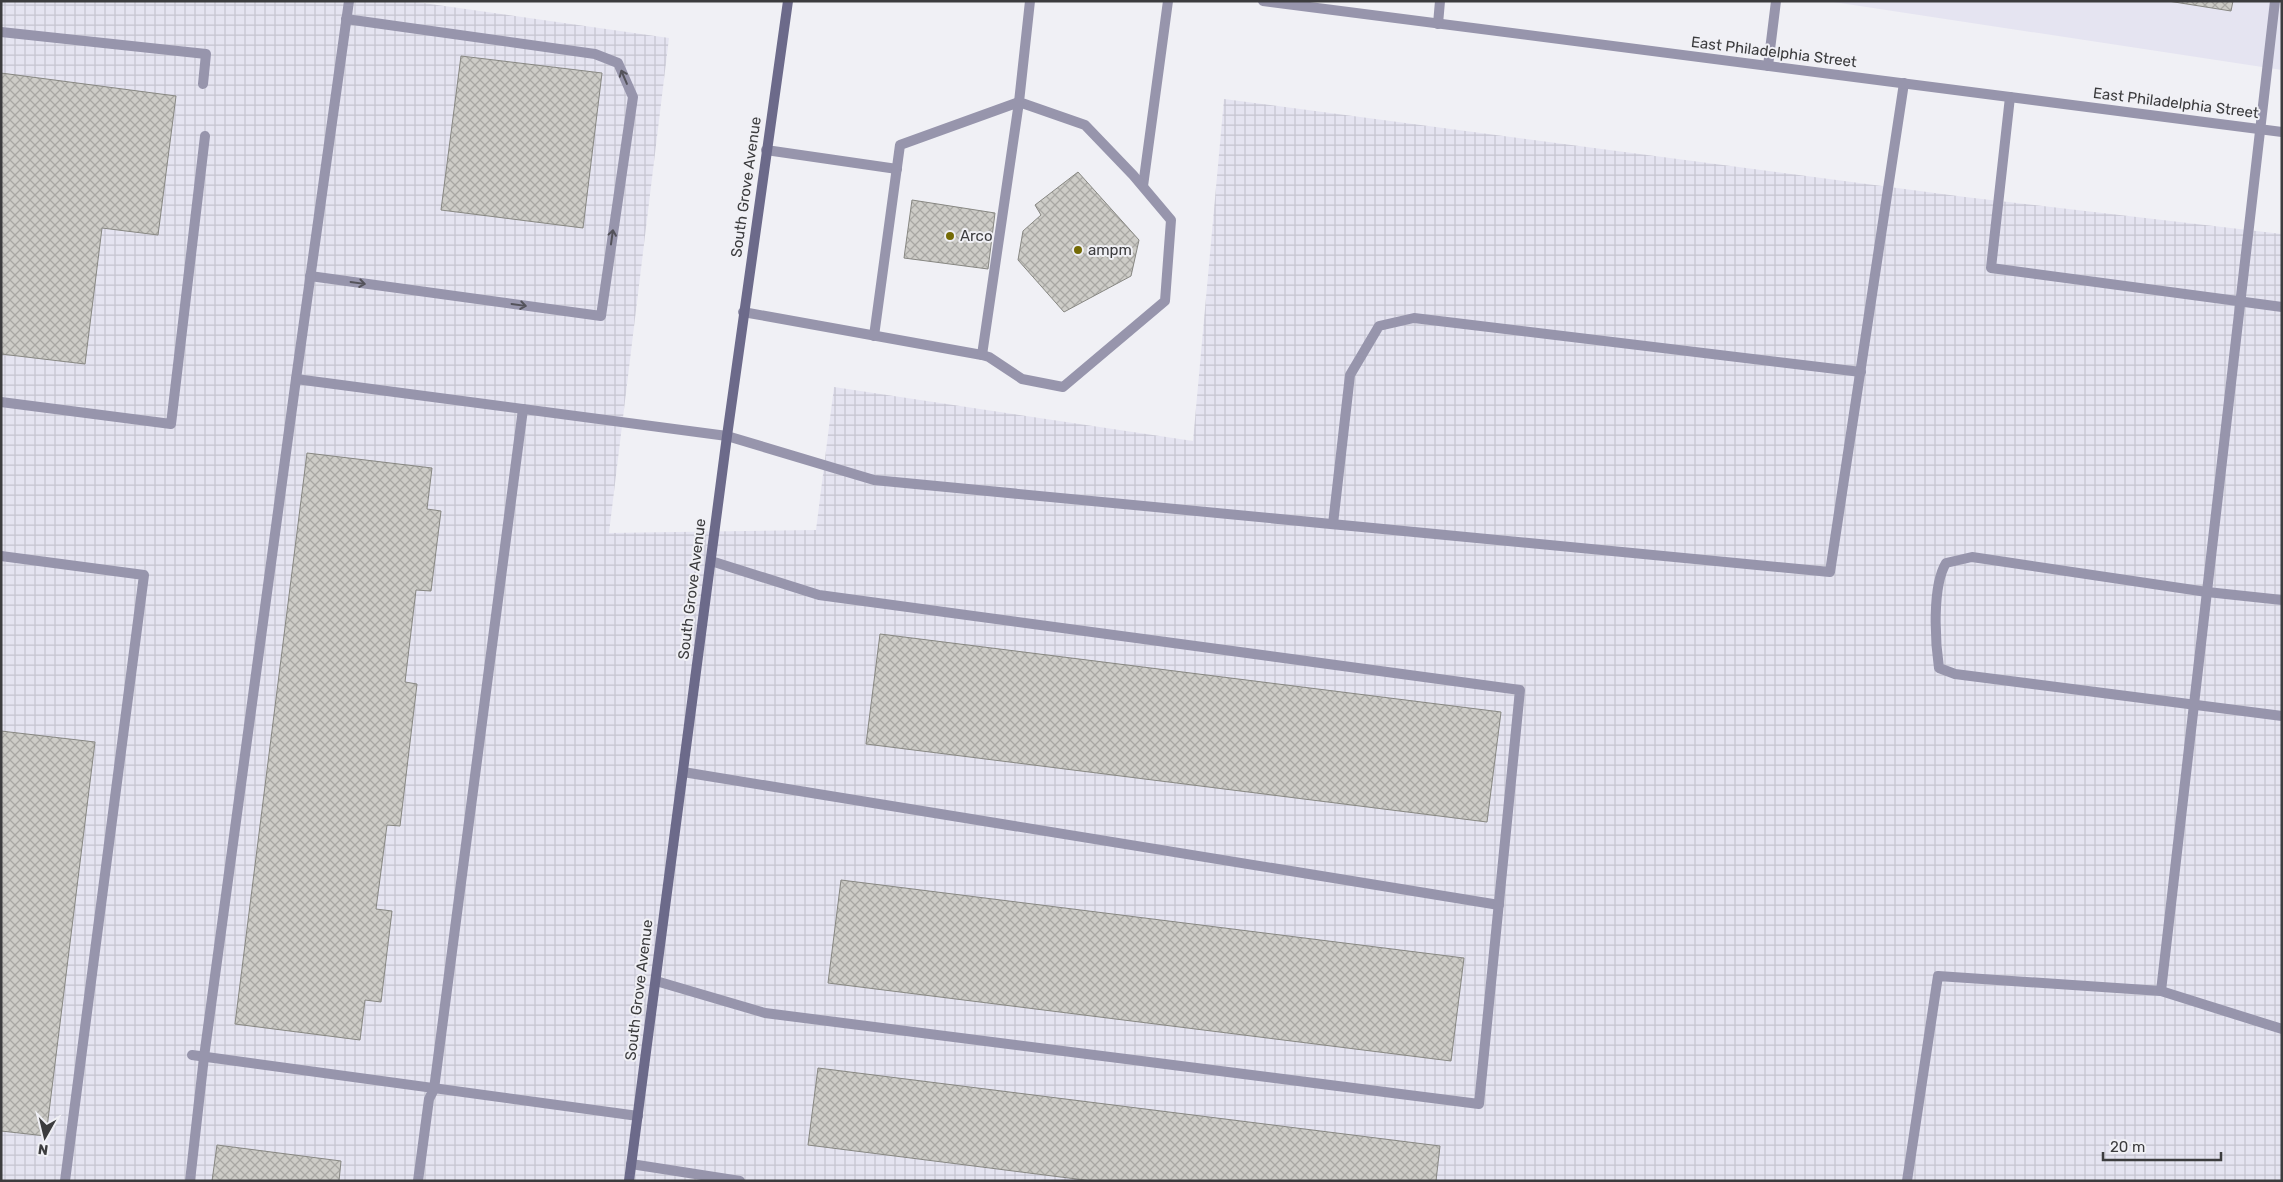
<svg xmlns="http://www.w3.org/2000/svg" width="2283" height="1182" viewBox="0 0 2283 1182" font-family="Rubik,sans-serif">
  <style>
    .built { fill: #e5e4f1 }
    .industrial { fill: url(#industrial-grid) }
    .building { fill: url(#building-cross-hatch); stroke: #878782 }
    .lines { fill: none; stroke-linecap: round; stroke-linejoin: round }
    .service { stroke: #9795ac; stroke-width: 10 }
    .tertiary { stroke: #9795ac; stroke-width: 10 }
    .secondary { stroke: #6c6a8a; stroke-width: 10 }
    .oneway { stroke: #53525a }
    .poi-dot { fill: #746b06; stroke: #f0f0f5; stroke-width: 2 }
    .labels { text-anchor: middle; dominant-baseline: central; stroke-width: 4; stroke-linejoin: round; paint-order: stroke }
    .street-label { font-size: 15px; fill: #3c3c3e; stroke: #f0f0f5 }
    .poi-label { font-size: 15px; fill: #3c3c3e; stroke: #f0f0f5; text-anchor: start }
  </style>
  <defs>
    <pattern id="industrial-grid" width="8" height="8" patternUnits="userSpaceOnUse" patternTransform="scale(1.25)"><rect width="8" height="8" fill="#e5e4f1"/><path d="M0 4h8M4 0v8" fill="none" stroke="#c5c4d0"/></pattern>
    <pattern id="building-cross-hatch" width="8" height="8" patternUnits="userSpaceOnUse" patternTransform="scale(1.25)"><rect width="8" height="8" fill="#cdccc7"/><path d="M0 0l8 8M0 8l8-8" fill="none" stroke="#a8a7a3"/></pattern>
  </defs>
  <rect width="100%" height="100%" fill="#f0f0f5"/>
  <polygon class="built" points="1827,1 2282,1 2282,70"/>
  <polygon class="industrial" points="1,1 409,1 669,38 609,533 816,530 834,387 1193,441 1224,99 1965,197 2282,234 2282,1181 1,1181"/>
  <g class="building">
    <polygon points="2168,1 2233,1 2231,11"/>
    <polygon points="461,56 602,73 583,228 441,210"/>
    <polygon points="1,73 176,96 158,235 102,228 85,364 1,354"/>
    <polygon points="1078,172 1139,240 1131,276 1064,312 1018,260 1023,231 1041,215 1035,205"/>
    <polygon points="912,200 995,213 988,269 904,258"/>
    <polygon points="307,453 432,468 427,509 441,511 431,591 416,590 405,682 417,684 400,826 387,825 376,909 392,911 381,1002 365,1000 360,1040 235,1024"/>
    <polygon points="880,634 1501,712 1487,822 866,744"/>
    <polygon points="1,731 95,742 46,1136 1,1131"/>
    <polygon points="841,880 1464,958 1451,1061 828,983"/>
    <polygon points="818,1068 1440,1146 1436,1181 1092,1181 808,1145"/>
    <polygon points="217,1145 341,1161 339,1181 212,1181"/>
  </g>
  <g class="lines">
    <g class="service">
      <polyline points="1438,24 1440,1"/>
      <polyline points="1,32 206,54 203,84"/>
      <polyline points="1768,66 1776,1"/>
      <polyline points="2010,97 1991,268 2282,307"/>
      <polyline points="766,150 897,169"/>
      <polyline points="1143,186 1168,1"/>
      <polyline points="310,276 601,316 633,97 618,63 595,54 346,19"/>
      <polyline points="743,312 982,355 989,357 1022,379 1063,387 1165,301 1171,220 1133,175 1085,125 1019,102 1030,1"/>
      <polyline points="874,336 900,145 1019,102 982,355"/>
      <polyline points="296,379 349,1"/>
      <polyline points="1,402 171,424 205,136"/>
      <polyline points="1333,524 1350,375 1379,326 1414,318 1861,372"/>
      <polyline points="1,556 144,575 65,1181"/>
      <path d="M2282,600L2207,592L1972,557L1946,563C1932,586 1935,641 1939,668L1955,674L2282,716"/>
      <polyline points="683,772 1499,905"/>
      <polyline points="656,981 765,1013 1479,1104 1520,690 819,595 711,561"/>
      <polyline points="2161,991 2275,1"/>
      <polyline points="192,1055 638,1116"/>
      <polyline points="631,1164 740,1181"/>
      <polyline points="190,1181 204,1057 296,379 727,436 874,480 1830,572 1904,83"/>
      <polyline points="418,1181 429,1099 434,1089 523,409"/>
      <polyline points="1907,1181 1938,976 2161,991 2282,1029"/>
    </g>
    <polyline class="tertiary" points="1263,1 2282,132"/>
    <polyline class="secondary" points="629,1181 727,436 788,1"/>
  </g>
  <defs><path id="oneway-shaft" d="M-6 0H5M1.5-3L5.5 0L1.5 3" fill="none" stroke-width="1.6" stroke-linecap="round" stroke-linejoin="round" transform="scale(1.25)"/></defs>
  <g class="oneway">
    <use href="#oneway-shaft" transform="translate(624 77) rotate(-113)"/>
    <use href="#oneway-shaft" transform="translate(612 237) rotate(-82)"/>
    <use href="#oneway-shaft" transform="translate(358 283) rotate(8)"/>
    <use href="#oneway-shaft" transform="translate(519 305) rotate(8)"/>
  </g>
  <g class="poi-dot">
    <circle cx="950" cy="236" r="5"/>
    <circle cx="1078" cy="250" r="5"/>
  </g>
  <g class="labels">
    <g class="street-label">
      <text transform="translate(1774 52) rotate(7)">East Philadelphia Street</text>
      <text transform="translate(2176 103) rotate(7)">East Philadelphia Street</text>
      <text transform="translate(746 187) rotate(-82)">South Grove Avenue</text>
      <text transform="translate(692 589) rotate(-83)">South Grove Avenue</text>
      <text transform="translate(639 990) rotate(-83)">South Grove Avenue</text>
    </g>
    <g class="poi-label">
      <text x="960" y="236">Arco</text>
      <text x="1088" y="250">ampm</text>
    </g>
  </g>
  <rect width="2283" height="1182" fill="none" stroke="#3c3c3e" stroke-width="5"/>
  <g transform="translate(45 1137) rotate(188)" stroke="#f0f0f5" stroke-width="4" paint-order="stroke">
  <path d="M0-4L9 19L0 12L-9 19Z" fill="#3c3c3e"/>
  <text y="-8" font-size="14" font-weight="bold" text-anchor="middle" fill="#3c3c3e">N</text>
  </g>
  <path d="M2103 1152v8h118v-8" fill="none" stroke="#3c3c3e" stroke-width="2.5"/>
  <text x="2110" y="1152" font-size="15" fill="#3c3c3e" stroke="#f0f0f5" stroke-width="4" paint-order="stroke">20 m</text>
</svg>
